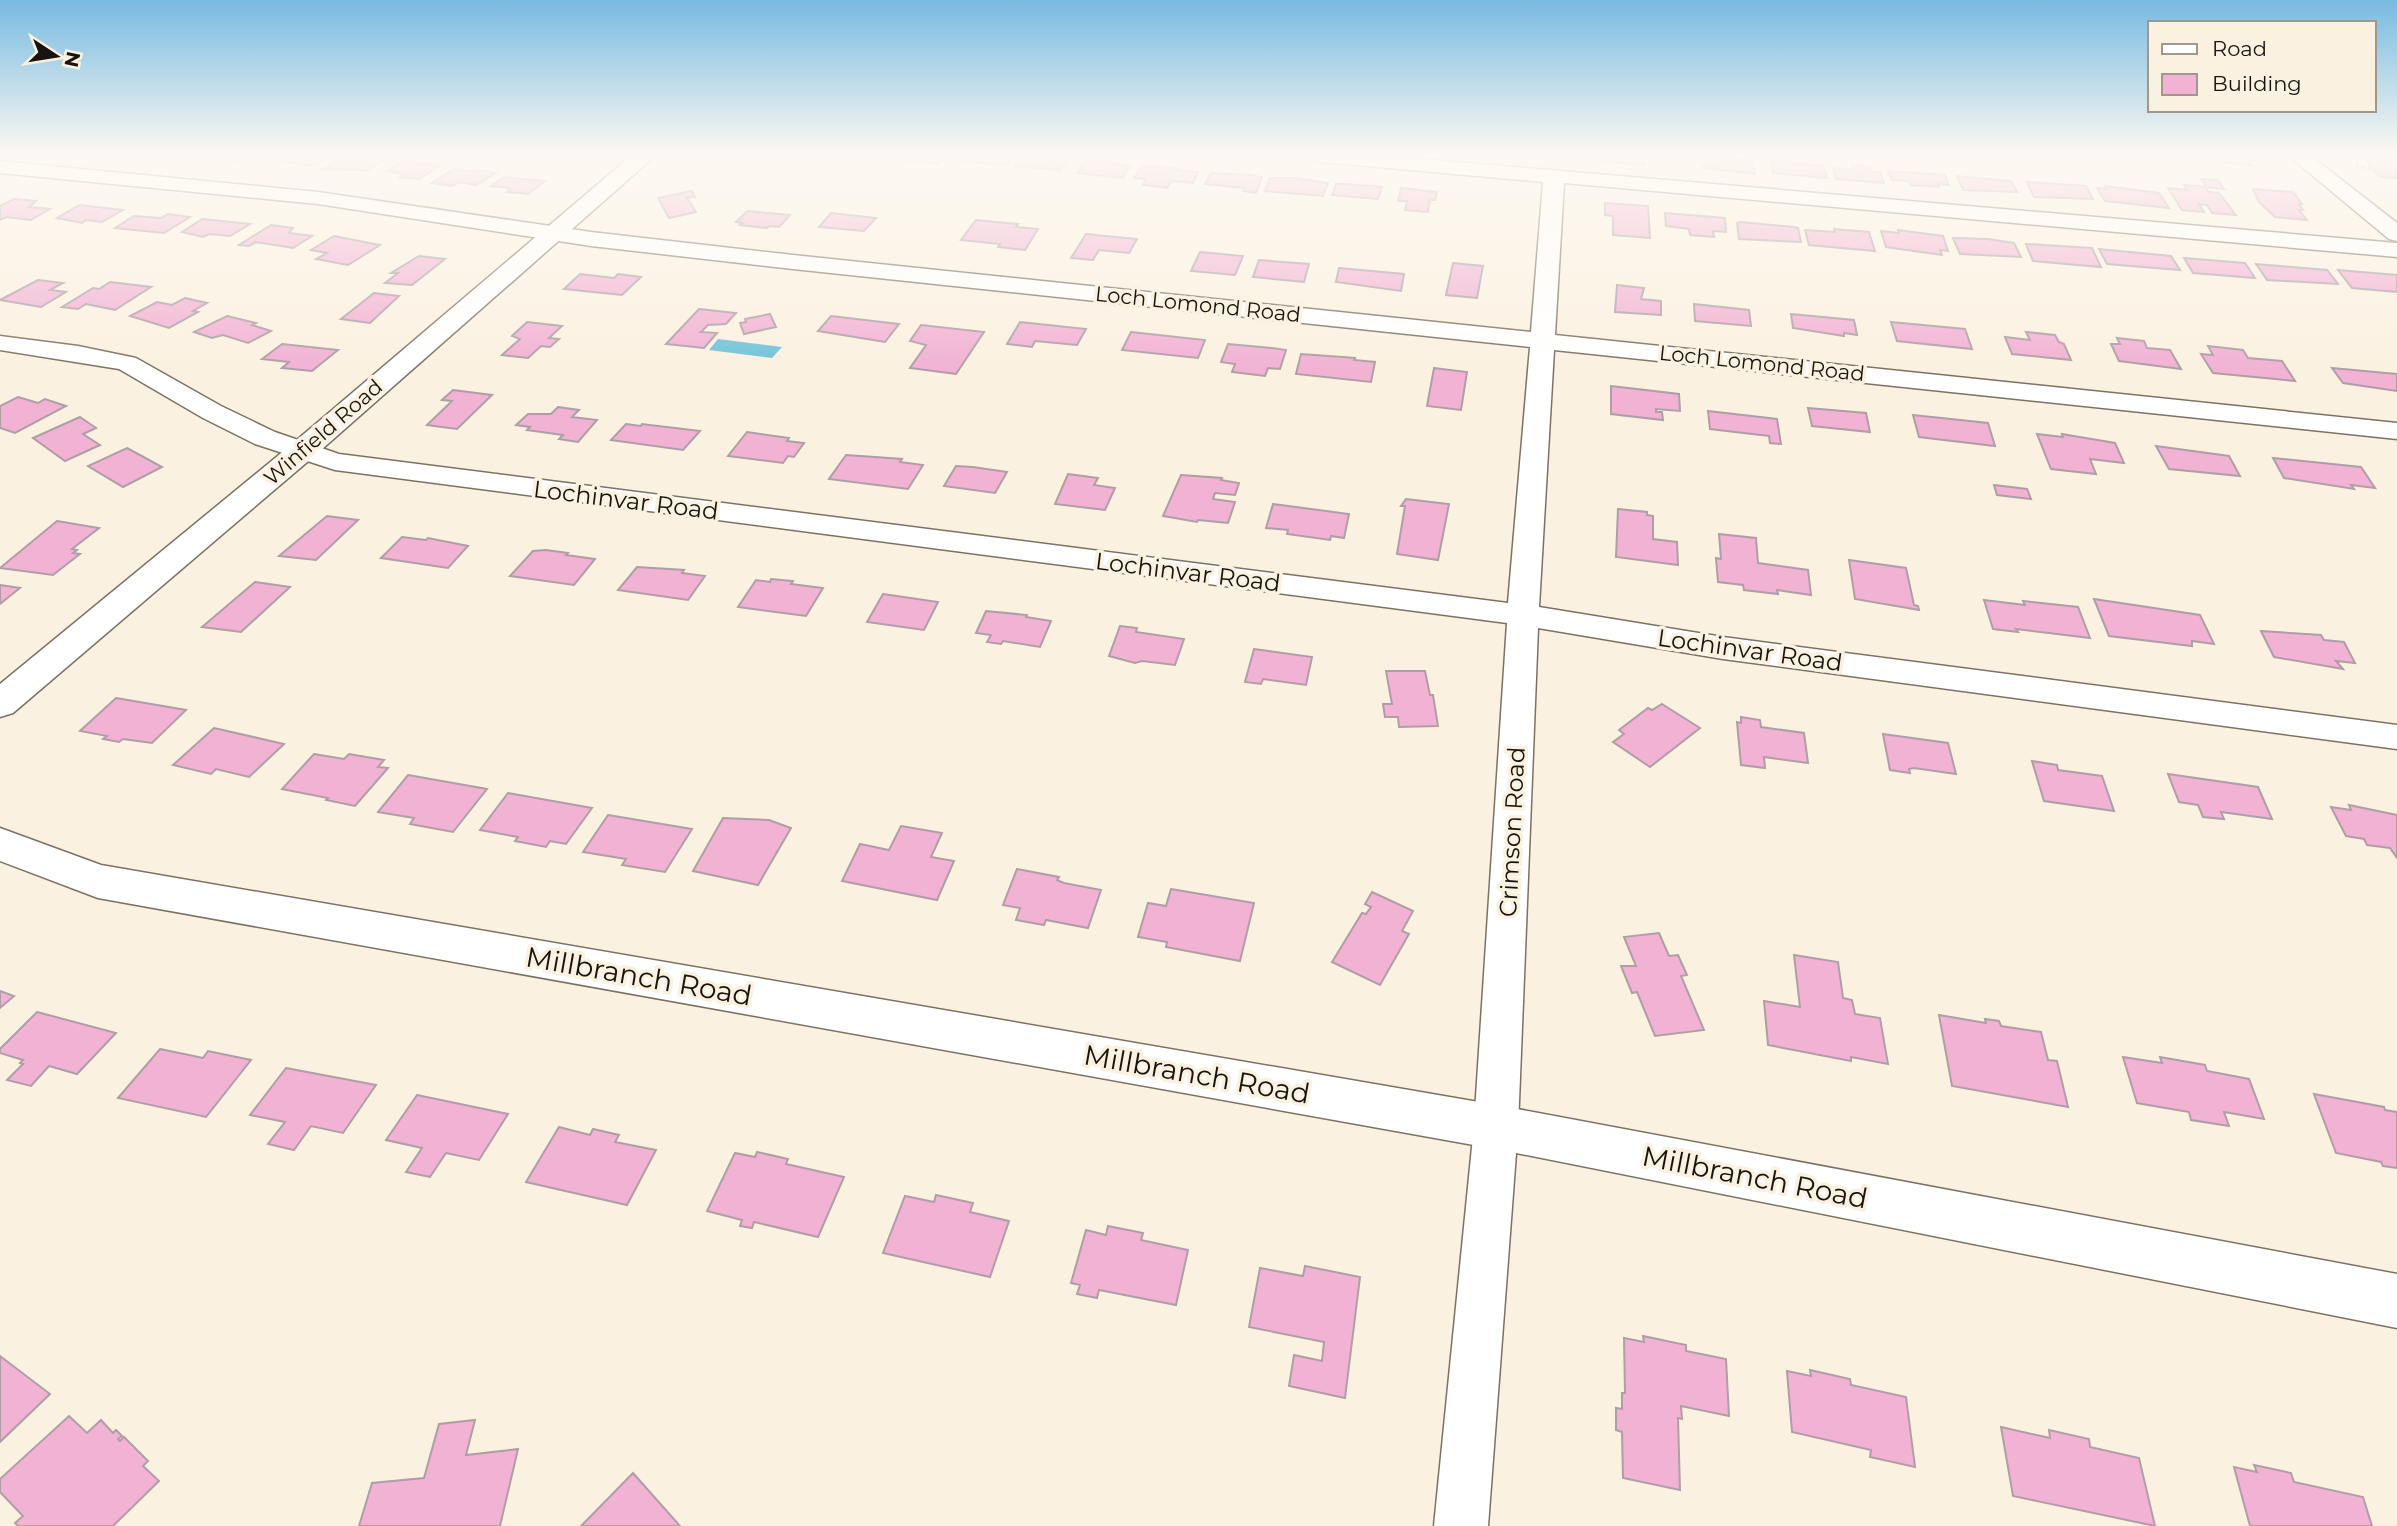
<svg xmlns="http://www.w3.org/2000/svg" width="2397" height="1526" viewBox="0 0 2397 1526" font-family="Montserrat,sans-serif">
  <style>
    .water { fill: #70c3d7 }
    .building { fill: #f2b2d4; stroke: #b09ea7; stroke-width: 2 }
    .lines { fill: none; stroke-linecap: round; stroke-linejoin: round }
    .minor-casing { stroke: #7b7264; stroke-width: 3 }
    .tertiary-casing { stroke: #7b7264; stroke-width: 3 }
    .secondary-casing { stroke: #7b7264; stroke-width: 3 }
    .path { stroke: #878075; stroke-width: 2.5; stroke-dasharray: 2.5 3.5; stroke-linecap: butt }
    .minor { fill: #fff; fill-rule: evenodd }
    .tertiary { fill: #fff; fill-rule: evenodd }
    .secondary { fill: #fff; fill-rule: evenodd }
    .labels { text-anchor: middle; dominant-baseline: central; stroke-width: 7; stroke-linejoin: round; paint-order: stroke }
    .far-street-label { font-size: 21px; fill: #17130e; stroke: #fbf1e1 }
    .street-label { font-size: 24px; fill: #17130e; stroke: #fbf1e1 }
    .near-street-label { font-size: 28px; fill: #17130e; stroke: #fbf1e1 }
  </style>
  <rect width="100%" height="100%" fill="#fbf1e1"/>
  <polygon class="water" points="718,339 782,347 772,358 709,350"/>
  <g class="building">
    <polygon points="223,156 266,156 261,159 245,157 237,161 218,159"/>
    <polygon points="285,156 333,156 311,166 277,160"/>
    <polygon points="344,156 371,159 376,156 390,157 369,170 323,169"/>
    <polygon points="904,156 946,156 939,164 903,160 907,156"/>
    <polygon points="960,156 1013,156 1005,165 956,161"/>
    <polygon points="1023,156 1058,156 1056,158 1067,159 1060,170 1015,166"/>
    <polygon points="1584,156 1643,156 1644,165 1594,160 1594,158"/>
    <polygon points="1701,156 1753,160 1755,174 1702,167"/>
    <polygon points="2219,156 2250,156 2253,160 2248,160 2252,165 2223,162"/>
    <polygon points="2365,158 2394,161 2397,163 2397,178 2381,177 2369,167 2372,167"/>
    <polygon points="403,161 440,166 419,179 400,177 404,174 387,171"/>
    <polygon points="1771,161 1824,166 1827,178 1773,173"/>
    <polygon points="1085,162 1118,163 1116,165 1130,166 1123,178 1077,173"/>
    <polygon points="1852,165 1870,167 1871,172 1880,172 1884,183 1836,179 1833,168 1853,170"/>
    <polygon points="1141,166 1178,168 1177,170 1198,172 1193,183 1171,181 1167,188 1143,185 1146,179 1134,178"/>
    <polygon points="454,169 472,172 476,170 496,173 476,185 460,182 452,186 432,183"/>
    <polygon points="1888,171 1945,175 1949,185 1938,184 1939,187 1911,185 1909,181 1892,180"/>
    <polygon points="1211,173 1250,175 1262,177 1256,193 1243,191 1244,188 1205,184"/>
    <polygon points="1957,176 2011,181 2017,192 1963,190"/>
    <polygon points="504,177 545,181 528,194 507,192 510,188 491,186"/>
    <polygon points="1270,178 1294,178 1328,183 1323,196 1265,191"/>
    <polygon points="2201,179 2218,180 2224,189 2207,187"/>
    <polygon points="2027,182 2086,186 2093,199 2034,197"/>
    <polygon points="1336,184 1346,184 1382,187 1378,199 1332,195"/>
    <polygon points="2184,185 2205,187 2209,192 2219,193 2236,215 2212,213 2207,205 2199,204 2204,212 2182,210 2168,188 2187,190"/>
    <polygon points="2105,186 2159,193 2169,208 2105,201 2097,188 2107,189"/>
    <polygon points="1401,188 1437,192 1435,200 1430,200 1428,212 1405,210 1407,201 1398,201"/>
    <polygon points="2253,189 2293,192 2302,204 2299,204 2303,210 2299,210 2307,220 2275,217 2259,202"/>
    <polygon points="692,191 695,197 687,198 696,212 669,218 658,198"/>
    <polygon points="14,199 36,201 29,207 50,209 31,220 6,217 0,220 0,206"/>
    <polygon points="1605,203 1648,206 1650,238 1613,235 1613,216 1605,215"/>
    <polygon points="79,205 123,210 102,222 86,220 82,223 57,218"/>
    <polygon points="747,211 790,215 779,227 769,226 767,228 740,225 743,223 736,222"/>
    <polygon points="831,213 876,218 864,231 819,227"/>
    <polygon points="1665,213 1725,218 1726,232 1713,231 1714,237 1690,235 1689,229 1666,226"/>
    <polygon points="168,214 190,217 164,233 115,228 134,216 161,218"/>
    <polygon points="202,219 250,224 230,236 209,234 203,237 182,232"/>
    <polygon points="976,220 1018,224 1016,227 1038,229 1025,250 998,247 1000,244 961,240"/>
    <polygon points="1741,222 1794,227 1798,228 1801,242 1739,239 1737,223"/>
    <polygon points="271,225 293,228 289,233 312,236 293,248 256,242 249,246 239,245"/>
    <polygon points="1834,229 1869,232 1875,251 1809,245 1805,230 1835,232"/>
    <polygon points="1898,230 1943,236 1948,251 1940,250 1942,255 1886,247 1881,231 1899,233"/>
    <polygon points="1086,234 1137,239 1129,253 1099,250 1093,260 1071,258"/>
    <polygon points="334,236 380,245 348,265 316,259 327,253 311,250"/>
    <polygon points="1953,238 1988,239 2014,243 2021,257 1960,254"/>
    <polygon points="2026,244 2092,248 2101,267 2033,261"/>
    <polygon points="2099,249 2171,256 2180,270 2107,264"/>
    <polygon points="1200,252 1243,256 1235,275 1191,271"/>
    <polygon points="419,256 445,259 412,285 385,283 398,273 391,273"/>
    <polygon points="2184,258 2245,263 2255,278 2193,273"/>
    <polygon points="1259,260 1309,264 1304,282 1253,277"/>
    <polygon points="1453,263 1483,266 1477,298 1446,295"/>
    <polygon points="2256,264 2327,270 2338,284 2267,280"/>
    <polygon points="1339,268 1404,274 1401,291 1336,282"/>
    <polygon points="2338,270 2397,275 2397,292 2352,288"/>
    <polygon points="580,274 614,278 618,274 641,277 622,295 564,289"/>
    <polygon points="38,280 63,283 50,290 66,292 41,307 0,300"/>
    <polygon points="110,282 151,287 115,310 86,304 78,309 62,307 93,288 99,289"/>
    <polygon points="1617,285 1644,288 1641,299 1661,301 1661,315 1615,312"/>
    <polygon points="374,293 399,296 370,323 341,319"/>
    <polygon points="185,298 207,303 193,311 198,312 169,328 130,316 157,302 172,305"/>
    <polygon points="1694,304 1749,310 1751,326 1695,321"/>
    <polygon points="699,309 736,313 726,324 708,325 701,332 717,333 704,348 666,344"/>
    <polygon points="770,314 776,327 744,334 740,323 746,322 745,319"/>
    <polygon points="1791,314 1854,320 1857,335 1844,333 1844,336 1793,328"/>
    <polygon points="227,316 256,323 252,325 271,331 248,343 223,335 212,338 194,332"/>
    <polygon points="831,316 899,324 885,342 818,331"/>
    <polygon points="527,322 562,326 549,338 559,339 550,347 541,346 528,358 502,355 520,339 512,336"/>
    <polygon points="1020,322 1086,329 1077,345 1035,341 1032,347 1007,344"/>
    <polygon points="1891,322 1965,329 1972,349 1897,341"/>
    <polygon points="921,325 984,332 956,374 910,368 926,345 910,341"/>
    <polygon points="1131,332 1205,340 1198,358 1122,350"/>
    <polygon points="2026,332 2055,335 2059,342 2064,344 2071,360 2012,354 2005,337 2030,340"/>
    <polygon points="2117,338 2144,341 2147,348 2170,350 2181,369 2119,361 2111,344 2120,344"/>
    <polygon points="282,344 338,350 312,371 282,368 289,362 262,359"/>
    <polygon points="1228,344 1272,348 1286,350 1280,369 1268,368 1265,376 1232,372 1235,364 1221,362"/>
    <polygon points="2208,346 2243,350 2248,358 2282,361 2295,381 2213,373 2201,354 2213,355"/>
    <polygon points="1301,354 1355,358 1354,360 1375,362 1371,382 1296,374"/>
    <polygon points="1434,368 1467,372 1461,410 1427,406"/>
    <polygon points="2332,368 2397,374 2397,391 2343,383"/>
    <polygon points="1611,386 1679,394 1680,411 1656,409 1656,412 1662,412 1663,420 1611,414"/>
    <polygon points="453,390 492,395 457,429 427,425 452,401 442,400"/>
    <polygon points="18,397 38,403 45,399 66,406 15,433 0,428 0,406"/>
    <polygon points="558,407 579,410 572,417 597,420 578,442 559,439 563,435 527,430 530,427 516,425 528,414 551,414"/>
    <polygon points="1808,408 1866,413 1870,432 1812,426"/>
    <polygon points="1708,411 1777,419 1781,444 1770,443 1769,436 1710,429"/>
    <polygon points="1913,415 1988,423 1995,446 1919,437"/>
    <polygon points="80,417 96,428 83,434 100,445 65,461 33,438"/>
    <polygon points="626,424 641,426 642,424 700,431 683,450 611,440"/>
    <polygon points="747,432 789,438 787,441 804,443 794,457 788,456 783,463 728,456"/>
    <polygon points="2037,434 2063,437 2062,434 2115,443 2124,463 2090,459 2096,474 2051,469"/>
    <polygon points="2156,446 2229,456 2240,476 2169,469"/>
    <polygon points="127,448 162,467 123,487 88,466"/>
    <polygon points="846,455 902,459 900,462 923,465 908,489 829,479"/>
    <polygon points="2273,458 2361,467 2375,488 2351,485 2354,489 2284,478"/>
    <polygon points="956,466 973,467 1007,472 995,493 944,486"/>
    <polygon points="1068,474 1098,478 1094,485 1115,488 1105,510 1055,504"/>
    <polygon points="1181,475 1222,478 1221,480 1239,483 1235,495 1215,493 1213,499 1235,502 1228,523 1198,520 1197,522 1163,516"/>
    <polygon points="1994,485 2027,489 2031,499 1997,495"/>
    <polygon points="1406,499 1449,504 1438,560 1397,554 1405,506 1401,506"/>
    <polygon points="1273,504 1349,514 1344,538 1331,536 1330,540 1287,534 1288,530 1266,528"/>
    <polygon points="1618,509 1647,512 1647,515 1653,516 1653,539 1677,542 1678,565 1616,557"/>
    <polygon points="327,516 358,520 316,560 279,556"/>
    <polygon points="57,521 99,528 72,549 77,550 73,553 80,554 53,575 0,568"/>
    <polygon points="1719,534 1756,538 1758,563 1808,570 1811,595 1777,590 1778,594 1744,590 1743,585 1718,582 1716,558 1721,559"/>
    <polygon points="402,537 426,540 428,538 468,546 448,568 381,558"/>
    <polygon points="546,550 568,553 566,555 595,559 574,585 510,576 533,551"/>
    <polygon points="1849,560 1906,568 1914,605 1918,606 1919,610 1855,599"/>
    <polygon points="637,567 684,570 682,573 705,576 688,600 618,590"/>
    <polygon points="771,579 793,581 791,584 823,588 806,616 738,607 756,580 770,582"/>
    <polygon points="255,582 290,587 241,632 202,627"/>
    <polygon points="0,585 20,588 0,604"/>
    <polygon points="883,594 938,602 924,630 867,622"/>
    <polygon points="2094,599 2200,615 2214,644 2192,641 2192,646 2109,636"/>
    <polygon points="1984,600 2025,605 2023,601 2078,607 2090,638 2016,629 2018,632 1993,629"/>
    <polygon points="986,611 1027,615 1026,617 1051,621 1040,647 1003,641 1001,644 987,642 991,635 976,633"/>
    <polygon points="1120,626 1137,628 1136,632 1184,639 1175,665 1142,661 1135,663 1109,656"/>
    <polygon points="2261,631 2321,635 2324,640 2344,642 2355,663 2336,661 2343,669 2274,657"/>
    <polygon points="1254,649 1312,657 1306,685 1263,679 1261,684 1245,682"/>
    <polygon points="1386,671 1425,671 1430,695 1433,695 1438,726 1399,727 1398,717 1385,717 1383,704 1392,704"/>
    <polygon points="116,698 186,710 152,743 123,739 119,742 103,739 107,736 80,731"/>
    <polygon points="1662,704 1700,728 1650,767 1613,742 1624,734 1619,730 1648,708 1652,710"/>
    <polygon points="1741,717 1760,720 1761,727 1804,733 1808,763 1764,757 1765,768 1741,765 1737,722 1741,723"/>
    <polygon points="214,728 284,744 249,777 216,769 211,774 173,765"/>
    <polygon points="1883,734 1948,743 1956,774 1914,768 1909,769 1910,773 1890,770"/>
    <polygon points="314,754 344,759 349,754 384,760 378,767 388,768 355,806 326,800 328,798 282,789"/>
    <polygon points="2032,761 2057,765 2058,770 2102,776 2114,811 2044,801"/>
    <polygon points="2168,774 2258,787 2272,819 2221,812 2224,819 2203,817 2198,805 2179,802"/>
    <polygon points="408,775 487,789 453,832 410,824 414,818 378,812"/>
    <polygon points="508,793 592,808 566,844 550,841 546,847 515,841 518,837 480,830"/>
    <polygon points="2349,805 2397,815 2397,858 2390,848 2367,845 2364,839 2346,836 2331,807 2351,810"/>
    <polygon points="608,815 692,829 665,872 622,865 626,859 583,852"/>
    <polygon points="723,818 769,820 791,828 758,885 693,871"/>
    <polygon points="901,826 942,833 931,857 954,861 937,900 842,881 860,844 889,850"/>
    <polygon points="1017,869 1059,877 1057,880 1064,883 1101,890 1088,928 1046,920 1044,925 1016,920 1020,908 1003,905"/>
    <polygon points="1171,889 1254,903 1240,961 1166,947 1167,942 1138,937 1148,903 1166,906"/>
    <polygon points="1372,892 1413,911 1402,931 1409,934 1380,985 1332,962 1362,913 1366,914 1371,907 1365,904"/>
    <polygon points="1659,933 1669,956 1678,955 1687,975 1681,976 1704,1030 1655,1036 1637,992 1632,993 1621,966 1636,966 1624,937"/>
    <polygon points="1794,955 1838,962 1843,998 1852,1000 1855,1014 1880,1018 1888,1064 1851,1057 1851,1061 1768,1045 1764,1001 1800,1007"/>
    <polygon points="0,991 14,996 0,1008"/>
    <polygon points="37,1012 116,1033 77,1074 49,1066 31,1086 7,1080 23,1064 20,1063 23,1060 0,1053 0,1049"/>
    <polygon points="1939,1015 1986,1023 1985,1019 1999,1021 2001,1026 2041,1032 2048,1060 2057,1061 2068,1107 1952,1086"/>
    <polygon points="160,1049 203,1058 208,1051 251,1060 206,1117 118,1098"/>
    <polygon points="2123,1057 2162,1063 2160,1057 2205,1065 2207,1071 2249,1079 2264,1119 2224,1112 2229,1126 2191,1120 2189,1112 2137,1103"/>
    <polygon points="286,1068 376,1085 343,1133 311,1126 294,1150 268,1144 285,1122 250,1115"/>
    <polygon points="2314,1094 2384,1107 2385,1110 2397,1112 2397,1168 2383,1166 2381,1162 2336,1153"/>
    <polygon points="417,1095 508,1114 479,1160 446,1153 430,1177 406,1172 422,1148 386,1140"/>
    <polygon points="559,1127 590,1135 593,1129 619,1135 615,1142 656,1150 627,1205 526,1182"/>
    <polygon points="757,1152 788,1159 786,1164 844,1177 818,1237 754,1222 752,1228 740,1226 742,1220 707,1211 735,1153 755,1157"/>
    <polygon points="936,1195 973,1203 970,1212 1009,1221 990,1277 883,1253 905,1196 934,1202"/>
    <polygon points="1108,1226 1143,1233 1141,1240 1188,1250 1176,1305 1099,1290 1097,1298 1077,1294 1080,1285 1071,1283 1086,1230 1106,1235"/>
    <polygon points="1305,1266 1360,1277 1345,1398 1289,1386 1294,1355 1322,1361 1324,1342 1249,1327 1260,1268 1303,1276"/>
    <polygon points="1643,1336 1686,1345 1686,1351 1726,1359 1729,1416 1681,1406 1682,1419 1678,1418 1680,1490 1623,1478 1622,1432 1616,1430 1616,1408 1622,1409 1622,1393 1625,1393 1624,1338 1644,1342"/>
    <polygon points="0,1356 50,1394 0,1442"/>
    <polygon points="1810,1370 1850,1379 1851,1385 1906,1397 1915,1467 1870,1457 1871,1450 1792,1432 1787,1371 1811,1376"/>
    <polygon points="69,1416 87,1433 101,1420 113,1433 116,1430 122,1436 118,1439 120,1441 124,1437 148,1461 143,1466 159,1481 113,1526 18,1526 15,1523 23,1516 0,1492 0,1479"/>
    <polygon points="475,1420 466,1455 518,1449 500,1526 359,1526 372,1483 424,1478 439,1424"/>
    <polygon points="2001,1427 2050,1438 2049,1430 2089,1439 2090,1447 2139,1458 2155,1526 2013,1496"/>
    <polygon points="2254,1465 2291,1473 2294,1482 2363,1497 2372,1526 2250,1526 2234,1467 2257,1472"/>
    <polygon points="633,1473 680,1526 581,1526"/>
  </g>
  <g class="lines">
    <defs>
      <g id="minor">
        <polygon points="1312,156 1387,156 2397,243 2397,257 1564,183 1555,335 2397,423 2397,439 1554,350 1539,607 1723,637 2397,725 2397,749 1723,659 1538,628 1518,1127 1488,1526 1434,1526 1474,1127 1507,623 335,470 255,444 203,418 119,369 0,350 0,336 78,346 136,358 221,406 275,432 339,454 1508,603 1530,347 793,269 591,246 318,204 0,173 0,161 318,192 591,232 793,255 1531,332 1543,182 1322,162 1315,160"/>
        <polygon points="2289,156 2311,156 2397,223 2397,241 2389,239"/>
      </g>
      <polygon id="tertiary" points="631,156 655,156 313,457 13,713 0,717 0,684 291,445"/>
      <polygon id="secondary" points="0,828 101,865 1496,1105 2397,1274 2397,1328 1496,1149 98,898 0,861"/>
    </defs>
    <use href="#minor" class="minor-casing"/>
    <use href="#tertiary" class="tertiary-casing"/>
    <use href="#secondary" class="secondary-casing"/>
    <polyline class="path" points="2356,166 2369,169"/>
    <use href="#minor" class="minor"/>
    <use href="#tertiary" class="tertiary"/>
    <use href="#secondary" class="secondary"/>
  </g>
  <linearGradient id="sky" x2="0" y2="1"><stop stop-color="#78bae1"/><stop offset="0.42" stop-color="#fdf9f2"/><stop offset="1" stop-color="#fdf9f2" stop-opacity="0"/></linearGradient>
  <rect width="2397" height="369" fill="url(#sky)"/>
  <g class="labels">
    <g class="far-street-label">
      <text transform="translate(1198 304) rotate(6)">Loch Lomond Road</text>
      <text transform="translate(1762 363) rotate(6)">Loch Lomond Road</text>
      <text transform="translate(323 432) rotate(-41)">Winfield Road</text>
    </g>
    <g class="street-label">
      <text transform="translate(626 500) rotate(7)">Lochinvar Road</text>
      <text transform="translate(1188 572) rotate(7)">Lochinvar Road</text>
      <text transform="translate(1750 650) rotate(8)">Lochinvar Road</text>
      <text transform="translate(1512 832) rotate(-87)">Crimson Road</text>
    </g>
    <g class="near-street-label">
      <text transform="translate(639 976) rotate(10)">Millbranch Road</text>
      <text transform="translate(1197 1074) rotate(10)">Millbranch Road</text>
      <text transform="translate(1755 1177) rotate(11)">Millbranch Road</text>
    </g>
  </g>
  <rect x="2148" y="21" width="228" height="91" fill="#fbf1e1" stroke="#a0988d" stroke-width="2"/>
  <rect x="2162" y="44" width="35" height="10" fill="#ffffff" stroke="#a0988d" stroke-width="2"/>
  <text x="2212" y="56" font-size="21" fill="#17130e">Road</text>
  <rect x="2162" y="74" width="35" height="21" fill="#f2b2d4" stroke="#a0988d" stroke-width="2"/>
  <text x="2212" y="91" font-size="21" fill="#17130e">Building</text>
  <g transform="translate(56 56) rotate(102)" stroke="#fbf1e1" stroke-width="5" paint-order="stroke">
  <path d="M0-5L12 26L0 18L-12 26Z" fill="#17130e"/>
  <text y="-10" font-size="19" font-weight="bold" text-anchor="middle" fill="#17130e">N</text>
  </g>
</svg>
